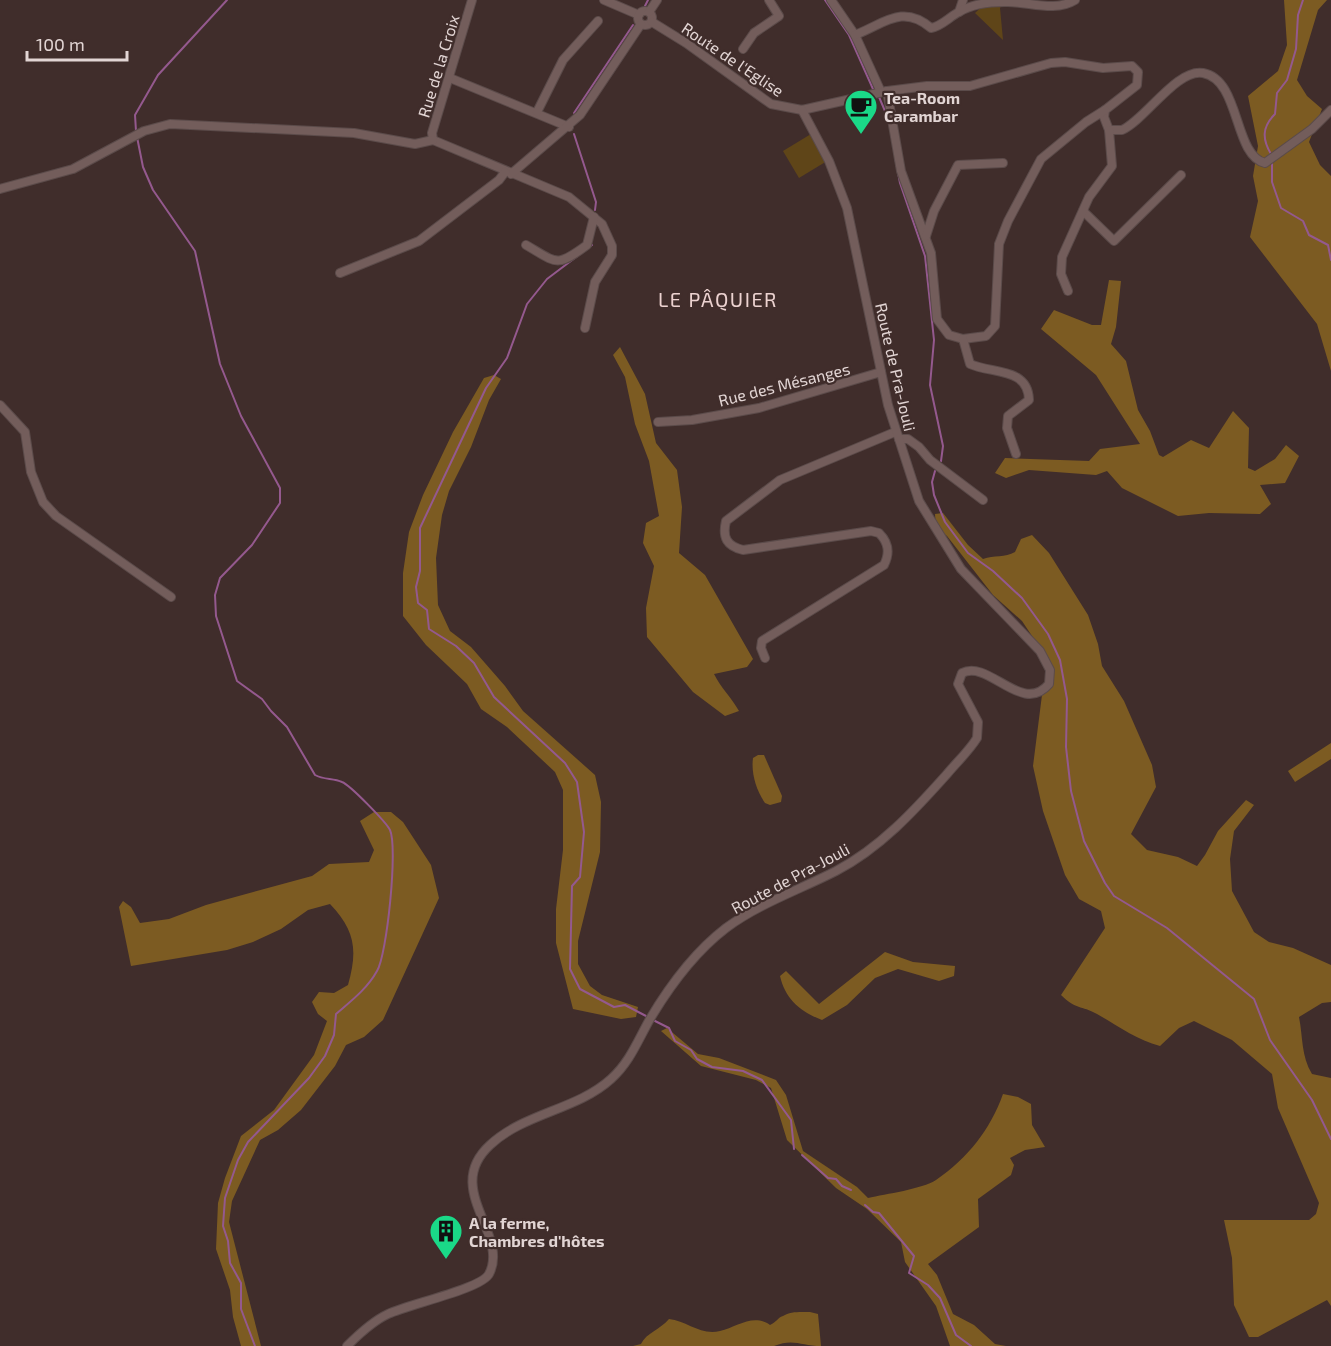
<svg xmlns="http://www.w3.org/2000/svg" width="1331" height="1346" viewBox="0 0 1331 1346" font-family="'Exo 2',sans-serif">
  <style>
    .green { fill: #5f4518 }
    .forest { fill: #7c5b22 }
    .lines { fill: none; stroke-linecap: round; stroke-linejoin: round }
    .stream { stroke: #94598e; stroke-width: 2 }
    .minor-casing { stroke: #5b4b4a; stroke-width: 10 }
    .minor { stroke: #735d5b; stroke-width: 8 }
    .labels { text-anchor: middle; dominant-baseline: central; stroke-width: 4.5; stroke-linejoin: round; paint-order: stroke }
    .street-label { font-size: 16px; fill: #e2d5d4; stroke: #402d2b }
    .poi-label { font-size: 16px; font-weight: bold; fill: #e2d5d4; stroke: #402d2b; text-anchor: start }
    .quarter-label { font-size: 20px; letter-spacing: 1.5px; fill: #ecd2d0; stroke: #402d2b }
  </style>
  <rect width="100%" height="100%" fill="#402d2b"/>
  <g class="green">
    <polygon points="989,0 1006,0 1000,8 1003,40 975,13"/>
    <polygon points="811,134 827,161 799,178 783,151"/>
  </g>
  <g class="forest">
    <polygon points="1284,0 1327,0 1318,10 1297,80 1307,96 1322,109 1309,142 1320,165 1331,176 1331,371 1317,324 1250,237 1258,201 1253,176 1258,146 1248,96 1278,71 1287,45"/>
    <polygon points="1109,280 1121,281 1116,327 1111,344 1126,361 1138,410 1150,431 1159,455 1163,457 1191,440 1209,448 1233,411 1249,428 1248,468 1255,471 1275,459 1286,445 1299,456 1285,483 1260,485 1271,504 1260,514 1209,513 1178,516 1122,488 1107,471 1096,475 1029,470 1006,478 995,473 1005,458 1089,461 1100,449 1140,444 1096,375 1041,329 1054,310 1092,325 1101,325"/>
    <path d="M620,347L645,394L656,443L677,470L682,507L679,553L705,575L753,659L747,667L714,674C721,688 731,697 739,711L725,716L693,692L647,637L646,608L654,566L643,543L646,523L659,516L649,461L635,424L625,377L613,355Z"/>
    <polygon points="494,375 501,379 489,400 471,447 449,491 442,515 436,558 438,605 450,631 471,647 505,686 523,711 595,775 601,802 600,852 578,941 578,964 590,986 602,995 638,1007 636,1017 621,1019 573,1009 556,943 556,909 563,850 563,790 555,772 507,727 481,709 467,684 426,645 403,616 403,573 409,532 423,495 453,432 484,378"/>
    <path d="M943,513L968,545L983,559C994,555 1005,558 1015,552L1021,539L1032,535L1049,553L1088,615L1098,644L1102,666L1124,701L1152,765L1156,787L1131,834L1147,850L1178,857L1197,866L1205,855L1218,831L1246,800L1254,805L1234,831L1230,859L1232,891L1254,932L1269,942L1293,948L1331,965V1002L1322,1003L1299,1017C1303,1037 1301,1056 1312,1074L1331,1078V1306L1327,1300L1258,1337H1249L1234,1305L1232,1258L1224,1220H1309L1316,1214L1319,1203L1278,1108L1272,1074L1232,1040L1194,1021L1179,1028L1160,1046C1137,1040 1118,1026 1097,1014C1081,1005 1076,1010 1061,995L1105,928L1101,911L1079,899L1065,875L1043,811L1033,766L1042,695L1053,685L1050,663L1022,621L993,595L947,536L936,528L935,514Z"/>
    <polygon points="1331,743 1331,759 1295,782 1288,771"/>
    <path d="M758,755H764L782,796L781,802L770,805L765,803C756,790 751,773 753,758Z"/>
    <path d="M374,812H391L403,822L431,865L439,898L383,1020L364,1037L346,1045L335,1066L301,1110L278,1130L260,1140L232,1201L229,1222L261,1346H241L233,1317L230,1290L216,1249L218,1203L225,1178L241,1136L274,1110L314,1055L327,1021L318,1014L312,1002L319,992L334,993L348,985C358,950 355,930 330,904L308,910L281,929L253,942L227,950L131,966L119,907L123,901L131,907L140,923L169,919L206,905L312,876L329,864L369,862L374,850L360,821Z"/>
    <path d="M885,952L913,962L955,966L954,976L939,981L898,969L875,978L847,1005L822,1020C801,1012 785,999 780,976L786,971L819,1004Z"/>
    <path d="M667,1028L698,1054L719,1058L776,1080L786,1095L803,1151L857,1187L868,1198C886,1194 922,1189 936,1180C968,1158 990,1130 1003,1094L1018,1097L1031,1104L1032,1125L1045,1147L1025,1150L1010,1158L1014,1165L1011,1175L978,1199L979,1227L928,1264L937,1275L953,1314L974,1325L995,1344L1006,1346H950L936,1306L905,1262L901,1242L867,1209L836,1188L787,1140L771,1088L756,1080L701,1066L661,1031Z"/>
    <path d="M810,1312L818,1314L821,1346C802,1346 793,1338 774,1346H633L641,1344C646,1333 661,1329 669,1319C687,1321 701,1336 720,1331C737,1327 753,1313 770,1325C777,1322 777,1318 783,1316C790,1311 801,1312 810,1312Z"/>
  </g>
  <g class="lines">
    <g class="stream">
      <polyline points="825,0 849,35 873,89"/>
      <polyline points="645,6 648,0"/>
      <polyline points="879,97 888,118"/>
      <polyline points="574,113 633,25"/>
      <polyline points="136,131 135,115 158,75 227,0"/>
      <polyline points="574,134 596,202 595,210"/>
      <path d="M137,137L143,167L153,190L195,251L220,364L241,416L280,488V503L252,545L220,578L215,595L216,616L237,681L262,699L271,711L287,727L315,775C324,780 333,778 342,782C350,785 386,822 390,830C398,847 387,955 377,971C367,989 351,1001 336,1014L334,1035L325,1056L309,1078L248,1142L238,1160L225,1198L223,1226L228,1241L230,1263L241,1283V1309L255,1346"/>
      <path d="M1271,154C1262,139 1262,127 1275,114L1277,93L1287,80L1296,49L1298,15L1303,0"/>
      <polyline points="895,157 900,183 925,256 934,340 930,385 943,446 941,461"/>
      <polyline points="1272,160 1272,182 1281,208 1303,221 1309,235 1328,245 1331,260"/>
      <polyline points="592,245 547,279 527,304 507,358 486,388 420,528 420,571 416,587 418,603 427,610 429,629 456,646 474,663 494,697 565,763 577,782 584,832 580,877 572,886 570,969 580,989 614,1007 625,1005 646,1016"/>
      <polyline points="935,471 932,482 934,495 945,522 968,553 993,571 1022,598 1048,634 1060,660 1067,699 1066,747 1071,791 1084,841 1105,883 1114,896 1167,928 1254,999 1270,1040 1312,1100 1331,1139"/>
      <polyline points="653,1020 669,1028 675,1041 691,1050 697,1059 712,1067 743,1071 762,1080 791,1120 794,1149"/>
      <polyline points="802,1155 828,1178 836,1179 842,1186 851,1190"/>
      <polyline points="865,1205 873,1212 879,1213 914,1256 909,1273 928,1285 940,1298 956,1335 971,1346"/>
    </g>
    <defs>
      <g id="minor">
        <polyline points="604,0 639,15"/>
        <polyline points="831,0 855,35 881,92"/>
        <circle cx="645" cy="18" r="7"/>
        <polyline points="649,12 657,0"/>
        <polyline points="959,12 963,0"/>
        <path d="M652,22L686,43L771,104L802,110L887,91L927,86H970L1051,63L1065,62L1103,68L1132,66L1138,72L1137,85L1105,110L1104,117L1109,130H1122C1145,120 1177,68 1203,73C1241,80 1233,155 1265,163L1312,129L1331,110"/>
        <path d="M855,35C885,23 903,4 931,28C942,26 949,17 959,12C972,4 990,2 1005,2C1028,1 1054,13 1075,0"/>
        <polyline points="743,49 754,33 779,16 769,0"/>
        <polyline points="450,78 569,127"/>
        <polyline points="887,91 901,171 931,253 937,319 949,335 963,339 986,336 995,326 999,244 1008,221 1041,159 1086,122 1105,110"/>
        <polyline points="537,112 563,60 598,21"/>
        <polyline points="433,140 569,197 602,224 612,246 612,255 595,282 585,328"/>
        <polyline points="433,140 432,133 472,0"/>
        <polyline points="511,174 580,115 641,24"/>
        <polyline points="0,189 73,169 144,131 170,124 354,133 415,144 433,140"/>
        <polyline points="1083,211 1114,241 1181,175"/>
        <polyline points="926,236 934,211 958,165 1003,163"/>
        <path d="M526,245C557,263 556,268 587,245L594,217"/>
        <polyline points="340,273 419,241 499,180 505,172"/>
        <polyline points="1068,291 1061,274 1062,257 1089,197 1112,166 1109,130"/>
        <path d="M963,339L970,364C992,374 1028,367 1029,400L1008,416L1007,428L1016,454"/>
        <polyline points="0,405 25,432 31,472 43,502 56,516 171,597"/>
        <polyline points="658,422 692,420 759,408 881,372"/>
        <polyline points="899,439 908,439 919,447 930,460 983,500"/>
        <path d="M765,658L761,648L762,641L884,565C890,553 889,543 879,533L871,531L743,550C727,546 722,538 726,521L780,480L895,432"/>
        <path d="M347,1346C359,1334 373,1321 388,1314C409,1304 481,1289 489,1274C510,1234 442,1189 490,1145C524,1113 577,1110 611,1079C630,1062 638,1040 650,1019C669,987 696,951 726,928C760,903 799,890 836,871C880,848 914,811 947,774C957,762 969,751 977,738L978,722L958,684L962,673C989,659 1022,716 1049,684L1050,670L1040,651L961,569L919,501L888,405L847,208L829,161L802,110"/>
      </g>
    </defs>
    <use href="#minor" class="minor-casing"/>
    <use href="#minor" class="minor"/>
  </g>
  <defs>
    <symbol id="cafe-pin" viewBox="-11 -11 22 30"><path d="M0 17L-7.5 6A9.5 9.5 0 1 1 7.5 6Z" fill="#1ad988" stroke="#402d2b"/><path d="M-5.5-4.5H6V0H3Q3 3.5 0 3.5H-2.5Q-5.5 3.5-5.5 0ZM3-3.2v2h1.7v-2ZM-6 4.5H4V6H-6Z" fill="#111"/></symbol>
    <symbol id="building-pin" viewBox="-11 -11 22 30"><path d="M0 17L-7.5 6A9.5 9.5 0 1 1 7.5 6Z" fill="#1ad988" stroke="#402d2b"/><path d="M-4-6H4V6H1V3H-1V6H-4ZM-2.5-4.3h1.7v1.8h-1.7ZM.8-4.3h1.7v1.8H.8ZM-2.5-1h1.7V.8h-1.7ZM.8-1h1.7V.8H.8Z" fill="#111"/></symbol>
  </defs>
  <g fill-rule="evenodd">
    <use href="#cafe-pin" x="842" y="87" width="38" height="52"/>
    <use href="#building-pin" x="427" y="1212" width="38" height="52"/>
  </g>
  <g class="labels">
    <g class="street-label">
      <text transform="translate(733 59) rotate(34)">Route de l'Eglise</text>
      <text transform="translate(438 66) rotate(-73)">Rue de la Croix</text>
      <text transform="translate(896 367) rotate(77)">Route de Pra-Jouli</text>
      <text transform="translate(784 384) rotate(-14)">Rue des Mésanges</text>
      <text transform="translate(790 878) rotate(-28)">Route de Pra-Jouli</text>
    </g>
    <g class="poi-label">
      <text x="884" y="97">Tea-Room<tspan x="884" dy="18">Carambar</tspan></text>
      <text x="469" y="1222">A la ferme,<tspan x="469" dy="18">Chambres d'hôtes</tspan></text>
    </g>
    <g class="quarter-label">
      <text x="718" y="299">LE PÂQUIER</text>
    </g>
  </g>
  <path d="M27 51v9h100v-9" fill="none" stroke="#e2d5d4" stroke-width="3"/>
  <text x="36" y="51" font-size="18" fill="#e2d5d4" stroke="#402d2b" stroke-width="4.5" paint-order="stroke">100 m</text>
</svg>
